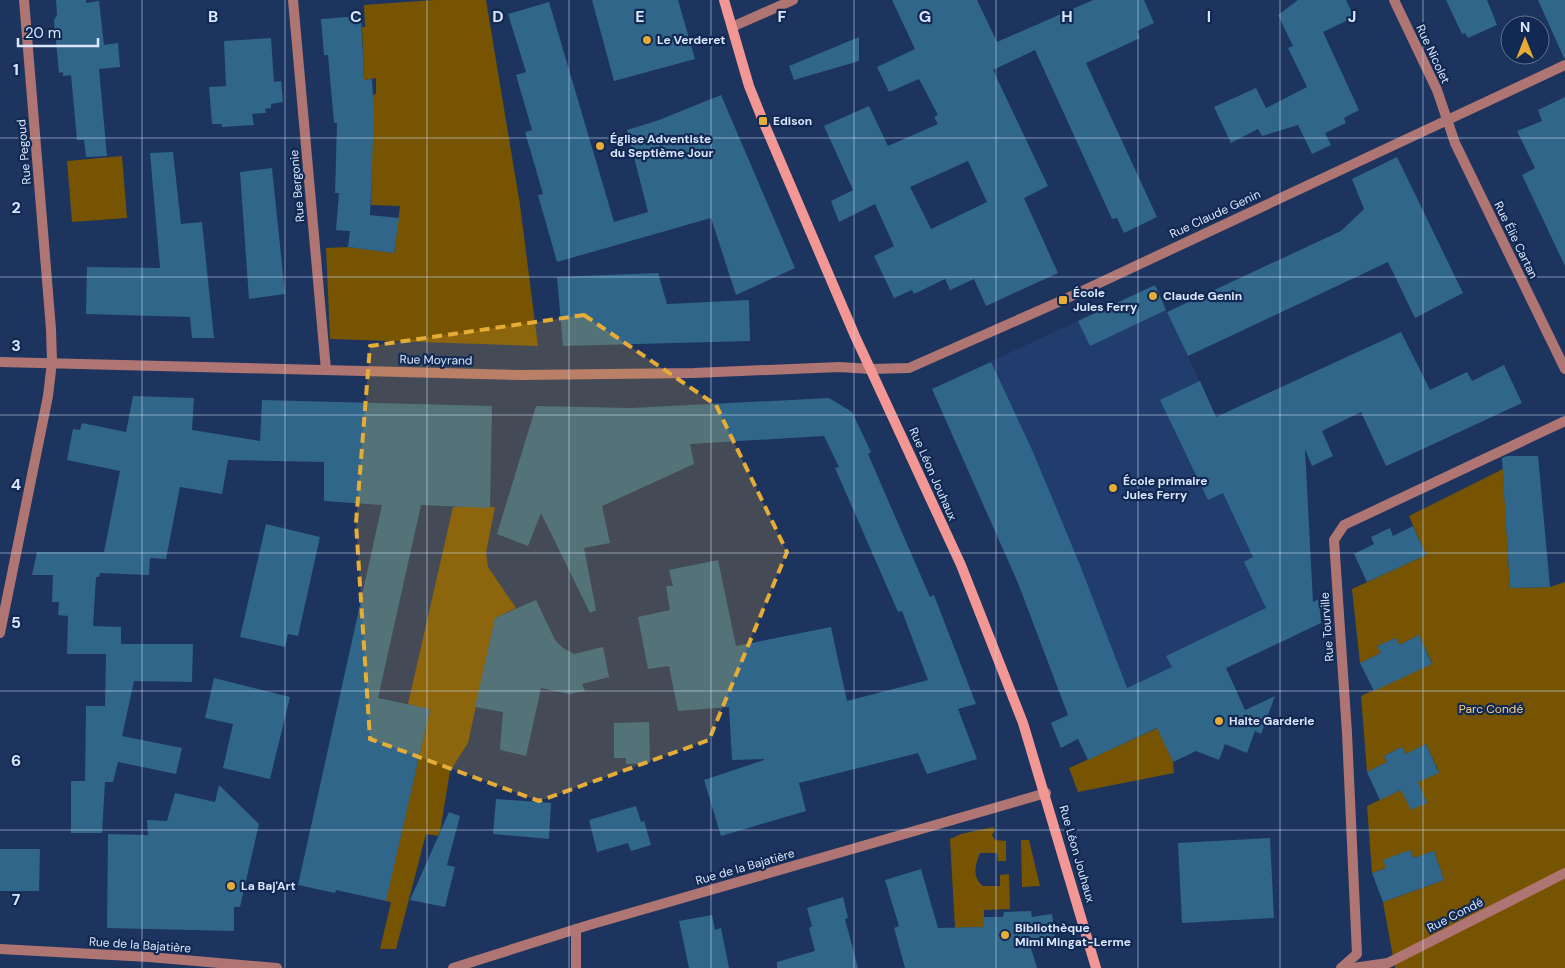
<svg xmlns="http://www.w3.org/2000/svg" width="1565" height="968" viewBox="0 0 1565 968" font-family="'DM Sans',sans-serif">
  <style>
    .built { fill: #213d6e }
    .green { fill: #765402 }
    .building { fill: #30668a; fill-rule: evenodd }
    .lines { fill: none; stroke-linecap: round; stroke-linejoin: round }
    .street { stroke: #af7573; stroke-width: 10 }
    .secondary { stroke: #f39795; stroke-width: 10 }
    .marked { fill: #e6ac36; fill-opacity: 0.2; stroke: #e6ac36; stroke-width: 4; stroke-dasharray: 10 6; stroke-linejoin: round }
    .grid { fill: none; stroke: #d9e6fb; stroke-width: 1; stroke-opacity: 0.55 }
    .poi-dot { fill: #e6ac36; stroke: #122953; stroke-width: 2 }
    .labels { text-anchor: middle; dominant-baseline: central; stroke-width: 4.5; stroke-linejoin: round; paint-order: stroke }
    .poi-label { font-size: 12px; font-weight: bold; fill: #d9e6fb; stroke: #122953; text-anchor: start }
    .street-label { font-size: 12px; fill: #d9e6fb; stroke: #122953 }
    .park-label { font-size: 12px; fill: #f8cd80; stroke: #122953 }
    .grid-label { font-size: 16px; text-anchor: middle; font-weight: bold; fill: #d9e6fb; stroke: #122953; stroke-width: 4.5; stroke-linejoin: round; paint-order: stroke }
  </style>
  <rect width="100%" height="100%" fill="#1c345e"/>
  <polygon class="built" points="1155,285 1246,482 1292,612 1127,688 1121,674 1061,697 1018,583 932,389"/>
  <g class="green">
    <polygon points="434,0 486,0 520,205 538,346 330,339 326,248 348,247 394,253 400,206 371,205 372,95 376,94 376,78 364,80 362,27 365,27 364,5"/>
    <polygon points="122,156 127,218 72,222 67,161"/>
    <polygon points="1503,469 1510,588 1550,587 1565,582 1565,968 1395,968 1383,902 1444,880 1434,851 1413,858 1410,850 1386,868 1372,873 1367,806 1439,772 1426,744 1406,754 1402,747 1384,756 1387,762 1367,772 1361,696 1432,663 1419,635 1399,645 1396,638 1378,646 1381,653 1360,663 1352,589 1426,555 1409,516"/>
    <polygon points="453,507 495,507 486,553 488,567 516,608 495,618 468,743 450,771 440,832 438,836 426,834 396,949 380,949 391,902 385,901 430,710 408,704"/>
    <polygon points="1158,728 1173,762 1174,773 1078,792 1069,768"/>
    <path d="M993,827L995,830L992,835L995,840L1006,841V861H998L997,853H980C975,865 972,877 983,886H1000V875L1009,874L1010,909L984,910V927L955,928L950,839L961,834Z"/>
    <polygon points="1021,840 1029,840 1040,886 1022,887"/>
  </g>
  <g class="building">
    <polygon points="56,0 86,0 86,3 99,1 104,45 118,43 120,67 99,69 107,156 86,157 84,140 77,140 71,75 63,76 63,72 59,73 54,20 57,15"/>
    <polygon points="592,0 678,0 695,59 614,81"/>
    <path d="M892,0H977L997,42L1093,0H1144L1154,23L1137,31L1140,38L1086,63L1157,217L1124,233L1117,218L1112,219L1035,50L993,70L1048,186L1024,198L1058,273L986,306L974,279L950,290L945,279L914,294L912,290L894,298L874,256L894,246L875,204L839,222L831,201L853,190L824,126L869,106L888,146L938,124L934,117L938,115L919,79L889,92L877,67L915,49ZM968,161L987,202L931,229L910,187Z"/>
    <polygon points="1298,0 1346,0 1354,17 1323,32 1359,110 1344,118 1346,123 1325,133 1331,145 1312,154 1298,125 1262,136 1258,129 1231,143 1214,107 1256,88 1266,108 1307,87 1288,48 1293,46 1278,15"/>
    <polygon points="1446,0 1487,0 1497,25 1468,38 1465,33 1462,34"/>
    <polygon points="1538,0 1565,0 1565,58 1564,58"/>
    <polygon points="549,2 614,222 648,212 627,130 659,120 721,95 795,268 736,295 711,218 557,262 538,195 543,194 525,132 532,130 516,75 526,72 508,14"/>
    <polygon points="361,16 364,80 372,79 374,116 370,215 399,218 394,253 348,247 350,231 336,230 339,193 335,193 337,123 334,123 328,55 324,55 321,19"/>
    <polygon points="859,37 859,61 794,80 789,66"/>
    <polygon points="271,38 274,82 281,81 283,102 271,104 271,108 265,109 266,113 252,114 254,125 222,127 222,124 212,124 209,87 226,86 224,41"/>
    <polygon points="1565,97 1565,266 1522,175 1535,168 1517,131 1542,121 1538,110"/>
    <polygon points="173,152 181,224 202,222 214,338 192,338 190,317 86,314 87,267 160,268 150,153"/>
    <polygon points="1397,157 1463,293 1415,318 1388,262 1188,356 1167,312 1341,231 1364,209 1352,179"/>
    <polygon points="272,168 285,294 249,299 240,172"/>
    <polygon points="658,273 667,304 749,300 750,341 563,346 557,277"/>
    <polygon points="1155,285 1166,310 1090,346 1078,321"/>
    <polygon points="1401,332 1430,390 1467,372 1472,381 1504,365 1522,403 1386,466 1361,412 1322,431 1333,456 1312,466 1305,449 1313,602 1319,599 1321,623 1226,668 1245,710 1275,696 1261,734 1255,731 1247,753 1225,744 1219,760 1196,751 1173,762 1157,728 1088,760 1078,739 1061,748 1051,723 1068,715 1018,583 932,389 991,362 1033,452 1080,565 1127,688 1172,667 1166,656 1266,608 1244,562 1253,557 1223,493 1208,500 1160,400 1200,381 1216,417"/>
    <polygon points="133,396 194,398 192,430 260,441 262,400 492,406 490,508 421,505 378,698 430,709 386,901 336,890 335,893 298,885 382,505 324,501 324,462 228,460 222,494 180,487 166,559 150,558 149,575 100,573 99,577 96,577 93,626 121,627 121,644 193,644 192,682 134,681 122,736 182,748 176,774 118,762 113,782 105,782 102,833 71,833 71,781 85,781 86,706 105,706 106,654 67,654 68,616 58,615 59,602 52,602 53,575 32,575 37,552 104,552 120,471 67,460 73,429 80,430 82,423 126,432"/>
    <polygon points="829,398 852,412 871,452 868,454 930,597 934,595 976,704 958,709 977,759 927,774 918,753 799,783 806,811 721,836 704,780 764,760 764,759 732,760 729,707 678,711 669,666 648,669 638,617 670,610 666,586 673,586 669,570 718,560 736,646 831,627 847,701 928,680 902,611 898,612 835,468 839,467 824,436 690,444 694,464 602,506 610,543 584,548 596,610 590,613 541,513 528,546 497,534 536,406 631,408"/>
    <polygon points="1507,456 1538,456 1550,587 1510,588 1502,458"/>
    <polygon points="266,524 320,537 298,636 288,634 285,647 240,637"/>
    <polygon points="1413,526 1426,555 1367,582 1354,554 1374,544 1371,537 1390,528 1393,536"/>
    <polygon points="536,600 555,640 563,648 574,654 603,647 609,677 582,684 585,691 570,694 541,688 526,756 500,750 503,712 475,707 495,618"/>
    <polygon points="1419,635 1432,664 1374,691 1360,663 1381,653 1377,646 1396,638 1399,645"/>
    <polygon points="214,678 290,697 270,779 223,768 233,724 205,718"/>
    <polygon points="649,722 650,763 626,764 626,758 614,758 614,723"/>
    <polygon points="1426,744 1439,773 1418,782 1427,803 1411,810 1401,790 1380,800 1367,772 1387,762 1384,756 1402,747 1406,754"/>
    <polygon points="219,785 259,824 240,907 234,907 234,931 107,928 108,834 148,835 147,820 167,821 175,793 215,802"/>
    <polygon points="496,799 551,803 549,839 493,834"/>
    <polygon points="636,806 641,822 644,821 651,845 631,851 628,843 597,852 589,820"/>
    <polygon points="449,812 460,816 447,865 455,867 445,907 410,900"/>
    <polygon points="1270,838 1274,918 1182,923 1178,843"/>
    <polygon points="0,849 40,849 39,891 0,891"/>
    <polygon points="1410,850 1413,858 1434,851 1444,880 1383,902 1372,873 1386,868 1383,860"/>
    <polygon points="921,869 938,928 984,927 984,917 1003,917 1004,912 1031,911 1032,917 1052,914 1056,943 1030,945 1037,968 905,968 894,928 899,926 885,880"/>
    <polygon points="843,897 848,918 845,919 858,968 777,968 777,962 815,951 809,928 812,926 807,908"/>
    <polygon points="712,915 715,930 721,928 729,968 689,968 679,921"/>
  </g>
  <g class="lines">
    <g class="street">
      <polyline points="293,0 326,370"/>
      <polyline points="1394,0 1437,90 1455,143 1565,369"/>
      <polyline points="732,27 793,0"/>
      <polyline points="0,362 522,375 694,373 839,367 871,369 909,368 1063,300 1565,65"/>
      <polyline points="0,633 48,396 52,362 51,329 24,0"/>
      <polyline points="576,929 576,968"/>
      <polyline points="0,949 149,957 277,968"/>
      <polyline points="453,968 589,925 1046,793"/>
      <polyline points="1341,968 1357,954 1347,733 1334,540 1344,525 1565,421"/>
      <polyline points="1353,968 1388,963 1565,873"/>
    </g>
    <polyline class="secondary" points="724,0 749,86 763,121 855,336 961,565 1023,723 1096,968"/>
  </g>
  <path class="marked" d="M584,315L716,405L787,552L709,740L539,801L370,739L356,523L370,346Z"/>
  <path class="grid" d="M142,0V968M285,0V968M427,0V968M569,0V968M711,0V968M854,0V968M996,0V968M1138,0V968M1280,0V968M1423,0V968M0,138H1565M0,277H1565M0,415H1565M0,553H1565M0,691H1565M0,830H1565"/>
  <g class="poi-dot">
    <circle cx="647" cy="40" r="5"/>
    <rect x="758" y="116" width="10" height="10" rx="2.5"/>
    <circle cx="600" cy="146" r="5"/>
    <circle cx="1153" cy="296" r="5"/>
    <rect x="1058" y="295" width="10" height="10" rx="2.5"/>
    <circle cx="1113" cy="488" r="5"/>
    <circle cx="1219" cy="721" r="5"/>
    <circle cx="231" cy="886" r="5"/>
    <circle cx="1005" cy="935" r="5"/>
  </g>
  <g class="labels">
    <g class="poi-label">
      <text x="657" y="40">Le Verderet</text>
      <text x="773" y="121">Edison</text>
      <text x="610" y="139">Église Adventiste<tspan x="610" dy="14">du Septième Jour</tspan></text>
      <text x="1073" y="293">École<tspan x="1073" dy="14">Jules Ferry</tspan></text>
      <text x="1163" y="296">Claude Genin</text>
      <text x="1123" y="481">École primaire<tspan x="1123" dy="14">Jules Ferry</tspan></text>
      <text x="1229" y="721">Halte Garderie</text>
      <text x="241" y="886">La Baj'Art</text>
      <text x="1015" y="928">Bibliothèque<tspan x="1015" dy="14">Mimi Mingat-Lerme</tspan></text>
    </g>
    <g class="street-label">
      <text transform="translate(1433 54) rotate(65)">Rue Nicolet</text>
      <text transform="translate(24 152) rotate(-95)">Rue Pegoud</text>
      <text transform="translate(297 186) rotate(-95)">Rue Bergonie</text>
      <text transform="translate(1215 214) rotate(-25)">Rue Claude Genin</text>
      <text transform="translate(1516 240) rotate(64)">Rue Élie Cartan</text>
      <text transform="translate(436 360) rotate(1)">Rue Moyrand</text>
      <text transform="translate(933 474) rotate(66)">Rue Léon Jouhaux</text>
      <text transform="translate(1327 627) rotate(-94)">Rue Tourville</text>
      <text transform="translate(1077 854) rotate(74)">Rue Léon Jouhaux</text>
      <text transform="translate(745 867) rotate(-16)">Rue de la Bajatière</text>
      <text transform="translate(1455 915) rotate(-27)">Rue Condé</text>
      <text transform="translate(140 945) rotate(4)">Rue de la Bajatière</text>
    </g>
    <g class="park-label">
      <text x="1491" y="709">Parc Condé</text>
    </g>
  </g>
  <g class="grid-label">
    <text x="213" y="22">B</text>
    <text x="356" y="22">C</text>
    <text x="498" y="22">D</text>
    <text x="640" y="22">E</text>
    <text x="782" y="22">F</text>
    <text x="925" y="22">G</text>
    <text x="1067" y="22">H</text>
    <text x="1209" y="22">I</text>
    <text x="1352" y="22">J</text>
    <text x="16" y="75">1</text>
    <text x="16" y="213">2</text>
    <text x="16" y="351">3</text>
    <text x="16" y="490">4</text>
    <text x="16" y="628">5</text>
    <text x="16" y="766">6</text>
    <text x="16" y="905">7</text>
  </g>
  <g transform="translate(1525 40)"><circle r="24" fill="#122953" stroke="#627596"/>
  <path d="M0-4L9 19L0 12L-9 19Z" fill="#e6ac36"/>
  <text y="-8" font-size="14" font-weight="bold" text-anchor="middle" fill="#d9e6fb">N</text>
  </g>
  <path d="M18 38v8h80v-8" fill="none" stroke="#d9e6fb" stroke-width="2.5"/>
  <text x="25" y="38" font-size="15" fill="#d9e6fb" stroke="#122953" stroke-width="4" paint-order="stroke">20 m</text>
</svg>
